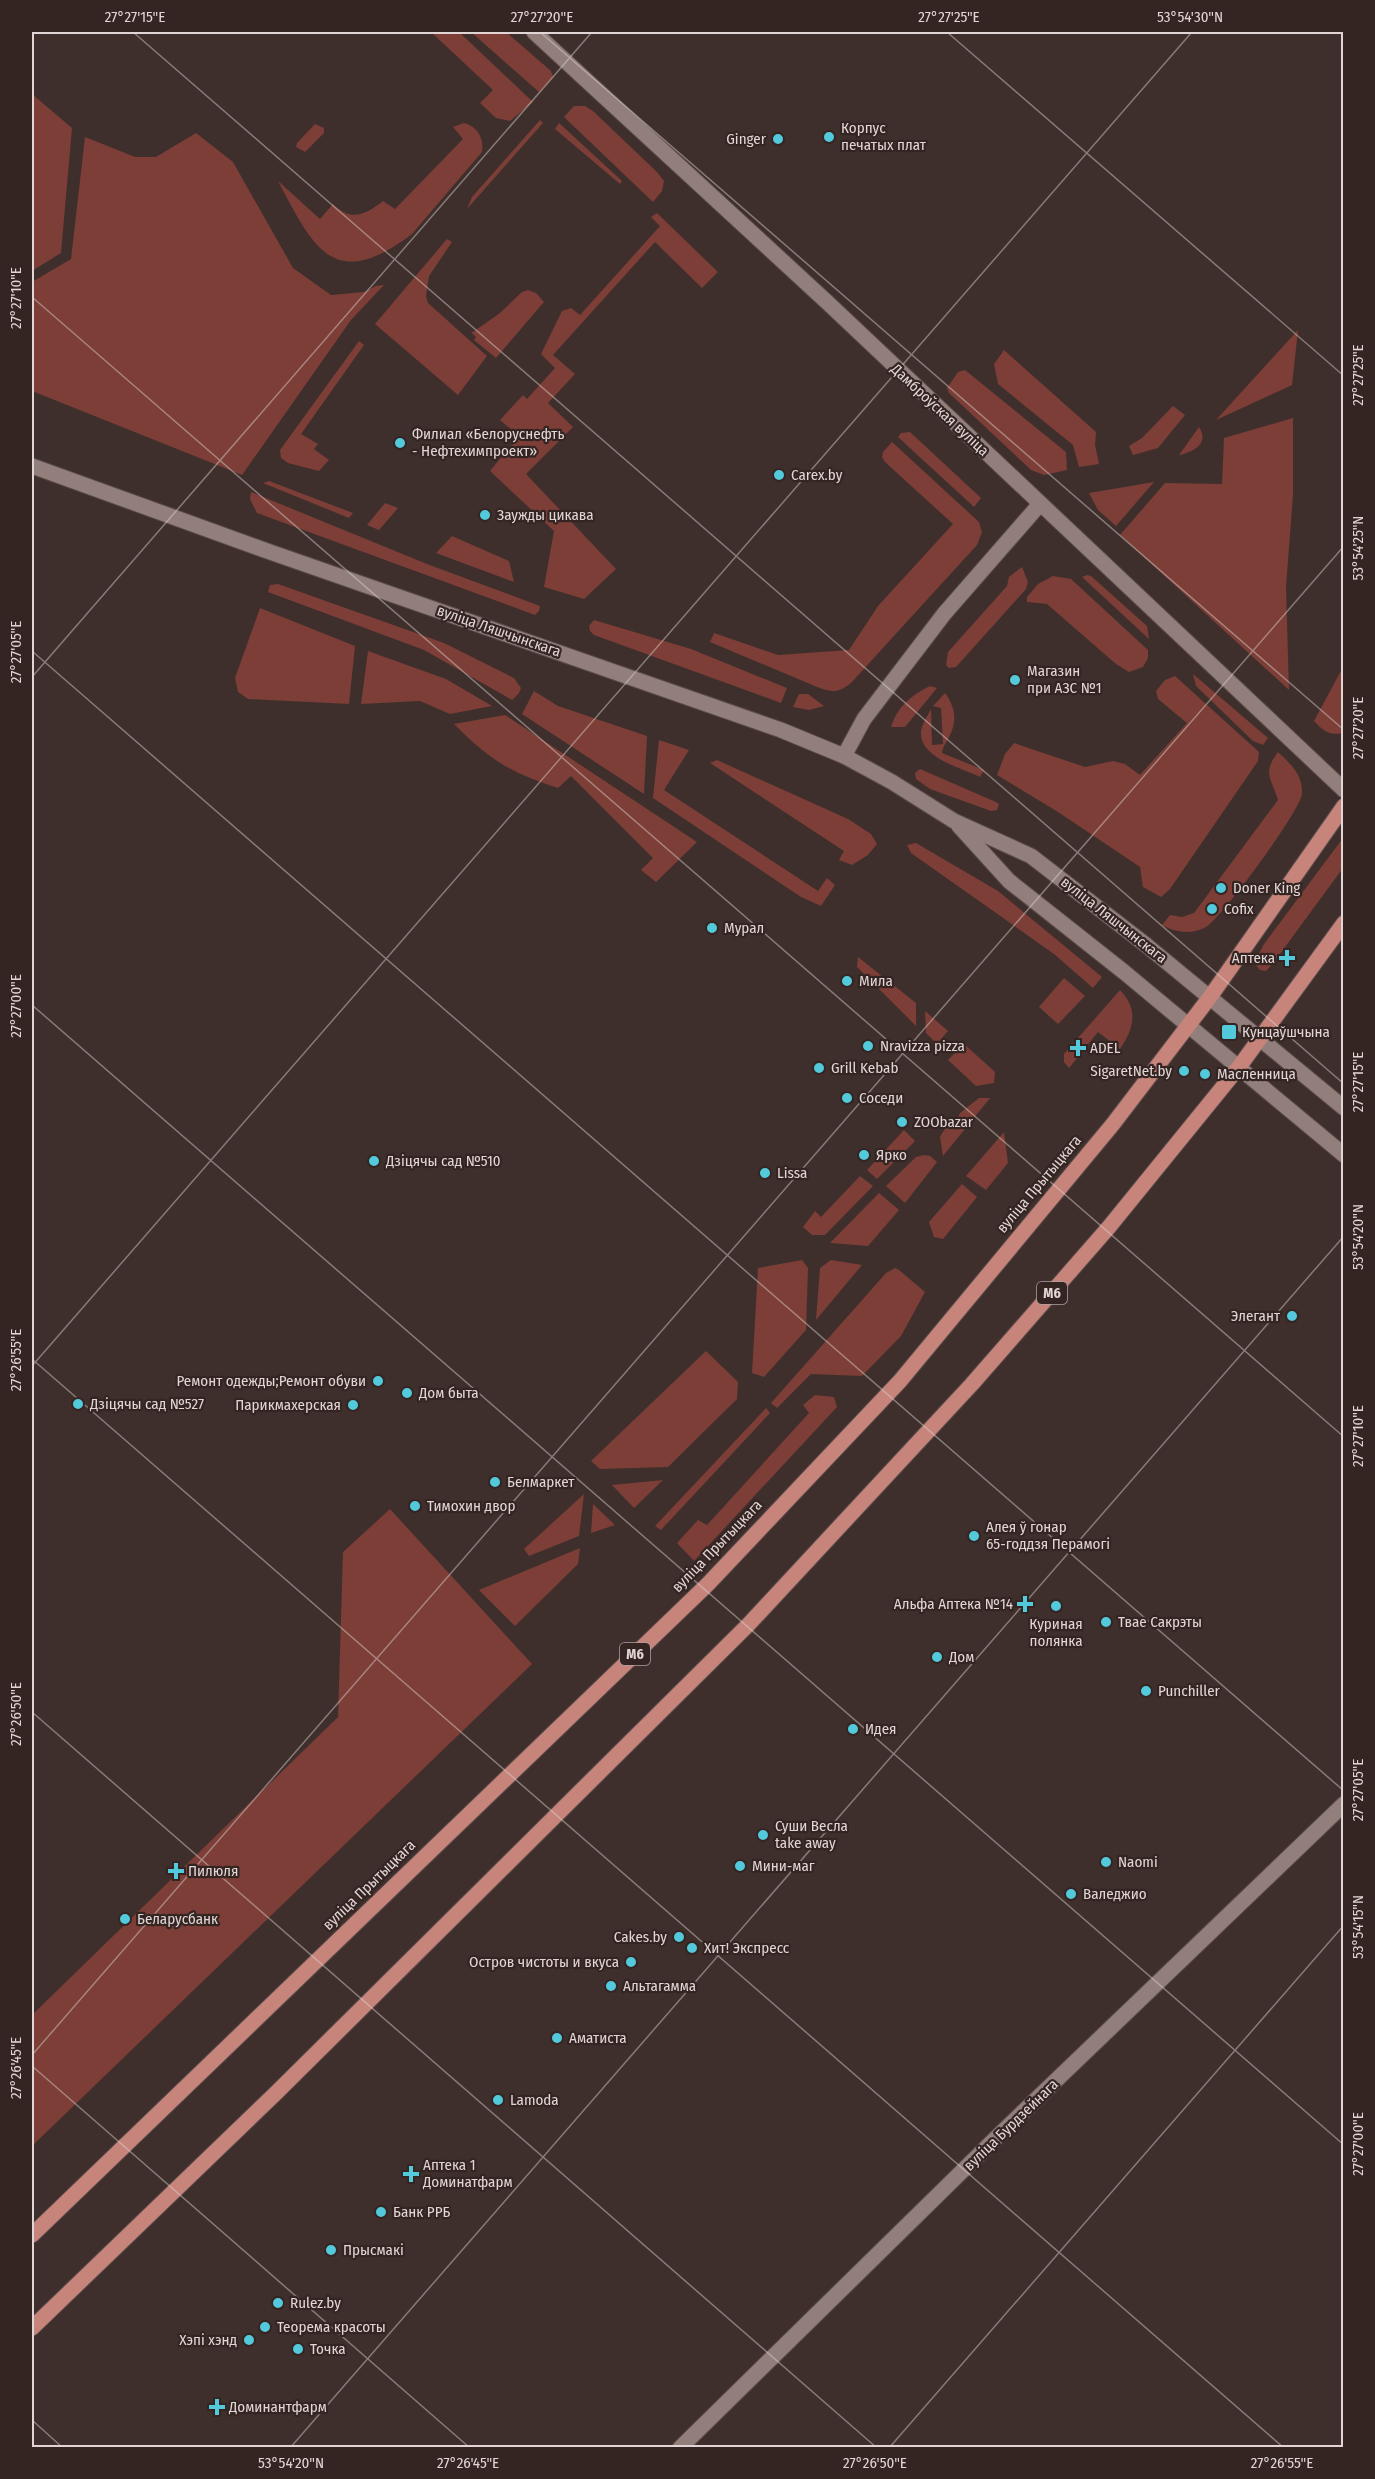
<svg xmlns="http://www.w3.org/2000/svg" width="1375" height="2479" viewBox="0 0 1375 2479" font-family="'Fira Sans Condensed',sans-serif">
  <style>
    .green { fill: #7c3e36 }
    .lines { fill: none; stroke-linecap: round; stroke-linejoin: round }
    .secondary-casing { stroke: #5a4c4b; stroke-width: 17 }
    .primary-casing { stroke: #5a4c4b; stroke-width: 17 }
    .secondary { stroke: #927f7c; stroke-width: 15 }
    .primary { stroke: #c7847b; stroke-width: 15 }
    .ticks { fill: none; stroke: #e1d6d5; stroke-width: 1.5; stroke-opacity: 0.45 }
    .poi-dot { fill: #53cadc; stroke: #342522; stroke-width: 2 }
    .labels { text-anchor: middle; dominant-baseline: central; stroke-width: 4.5; stroke-linejoin: round; paint-order: stroke }
    .shield { fill: #342522; stroke: #ada19f; stroke-width: 1.5 }
    .shield-label { font-size: 14px; font-weight: bold; fill: #e1d6d5 }
    .poi-label { font-size: 15px; fill: #e1d6d5; stroke: #342522; text-anchor: start }
    .street-label { font-size: 15px; fill: #e1d6d5; stroke: #342522 }
    .neatline { fill: none; stroke: #e1d6d5; stroke-width: 2 }
    .ticks-label { font-size: 15px; text-anchor: middle; fill: #e1d6d5 }
  </style>
  <rect width="100%" height="100%" fill="#3e2f2c"/>
  <g class="green">
    <polygon points="431,32 459,32 533,102 510,121 496,118 480,103 493,90"/>
    <polygon points="471,32 506,32 551,71 553,77 539,92"/>
    <polygon points="32,94 72,128 61,253 32,271"/>
    <polygon points="574,106 585,106 593,111 657,172 664,181 662,191 653,202 564,117"/>
    <polygon points="540,120 543,123 467,209 472,197"/>
    <path d="M464,123C478,127 484,138 482,152L412,234C334,293 314,249 278,181L320,219L333,204C351,222 365,215 383,201L395,209L463,139L453,127Z"/>
    <polygon points="559,123 622,181 620,184 555,129"/>
    <polygon points="315,124 324,128 324,133 305,152 296,147 297,143"/>
    <polygon points="196,133 233,162 293,268 331,295 364,292 376,286 384,285 351,320 242,475 32,391 32,282 71,259 85,137 135,157 156,157"/>
    <polygon points="657,213 718,272 702,288 655,242 553,355 575,374 548,403 573,427 526,474 616,569 584,599 544,587 554,531 490,471 519,436 500,420 523,395 527,399 555,368 541,354 562,311 571,308 580,315 660,226 651,217"/>
    <polygon points="447,239 452,242 429,276 426,296 428,303 487,356 458,395 375,324"/>
    <polygon points="528,290 536,293 544,302 496,358 474,340 476,337 471,332 473,332 500,313 522,292"/>
    <polygon points="1298,330 1292,385 1216,420"/>
    <polygon points="359,341 364,345 301,434 318,444 314,449 329,460 319,471 288,463 281,458 280,450"/>
    <polygon points="1004,350 1096,432 1095,445 1099,464 1079,467 1073,445 998,384 994,364"/>
    <polygon points="965,370 1066,452 1067,470 1044,475 1031,470 949,393 947,388 958,372"/>
    <polygon points="1173,406 1185,415 1158,448 1133,455 1129,446 1142,438"/>
    <polygon points="1293,418 1293,495 1286,587 1289,690 1120,535 1165,483 1222,484 1224,438"/>
    <path d="M1199,427C1210,444 1193,452 1179,455Z"/>
    <polygon points="910,432 981,498 974,507 898,437 901,433"/>
    <path d="M892,442L979,522L982,532L977,545L851,683C838,693 833,693 817,687L710,642L714,633L778,655L849,650L878,606L953,524L885,462L882,457L883,452Z"/>
    <polygon points="269,481 353,513 349,518 263,483"/>
    <polygon points="1154,482 1116,526 1098,510 1089,493"/>
    <polygon points="251,492 427,564 540,606 539,611 535,615 257,513 250,499"/>
    <polygon points="385,503 398,508 379,530 367,525"/>
    <polygon points="452,536 509,561 514,582 436,553"/>
    <polygon points="1022,567 1028,582 1026,589 956,667 949,668 946,665 948,652 1007,586 1009,577"/>
    <polygon points="1087,575 1091,576 1147,626 1149,639 1082,577"/>
    <polygon points="1053,576 1071,579 1148,650 1148,658 1143,667 1129,672 1116,664 1047,604 1027,602 1027,597 1038,584"/>
    <polygon points="278,584 444,643 514,678 521,688 519,693 512,700 424,650 268,592 270,585"/>
    <polygon points="260,608 355,646 349,704 248,699 238,692 235,678"/>
    <polygon points="594,620 691,649 787,688 781,703 594,635 590,631 589,626"/>
    <polygon points="368,651 446,679 492,706 450,714 420,701 361,704"/>
    <path d="M1343,667V733C1330,736 1323,731 1314,721Z"/>
    <polygon points="1193,674 1268,738 1263,745 1253,741 1196,686"/>
    <polygon points="1175,676 1259,752 1258,761 1170,889 1161,897 1143,887 1140,867 1058,812 997,775 1005,754 1014,743 1085,767 1113,761 1125,764 1140,775 1187,723 1158,699 1156,691 1165,680"/>
    <path d="M930,686L937,688L905,727H891C897,707 911,695 930,686Z"/>
    <polygon points="534,691 558,706 647,736 644,794 522,714"/>
    <path d="M945,693C954,705 958,720 950,735C947,742 943,745 942,753L984,770L980,777C962,768 923,759 921,735C920,727 927,717 931,709L932,745L943,744L941,708L933,706Z"/>
    <polygon points="799,694 808,694 824,706 809,710 793,707"/>
    <path d="M505,715L697,842L656,882L641,870L653,858L571,776L558,788C509,772 490,760 454,724Z"/>
    <polygon points="659,740 689,750 664,790 818,891 827,878 835,885 821,906 801,897 653,798"/>
    <path d="M1278,752C1291,765 1303,774 1302,794C1301,810 1221,919 1206,927C1192,935 1176,933 1162,925L1170,915L1182,917L1194,913L1278,800C1271,777 1262,774 1278,752Z"/>
    <polygon points="717,760 848,819 871,834 877,844 868,855 852,865 839,860 844,851 710,763"/>
    <polygon points="920,769 996,802 999,804 997,810 991,811 930,789 916,779 915,773"/>
    <polygon points="1343,838 1343,868 1274,962 1266,971 1260,970 1254,963 1264,944"/>
    <polygon points="916,843 998,891 1102,977 1093,988 1054,954 911,853 907,845"/>
    <polygon points="858,957 916,1003 916,1026 857,967"/>
    <polygon points="1064,978 1085,996 1058,1024 1039,1007"/>
    <path d="M1120,990C1139,1010 1134,1028 1120,1049L1098,1032L1069,1068L1064,1062V1054Z"/>
    <polygon points="925,1011 948,1031 937,1044 926,1033"/>
    <polygon points="964,1044 995,1072 994,1083 976,1086 948,1060"/>
    <polygon points="979,1098 990,1098 943,1156 940,1137 946,1127 955,1124 960,1113"/>
    <polygon points="904,1130 915,1141 877,1179 867,1170"/>
    <polygon points="1004,1132 1008,1163 986,1190 966,1176"/>
    <polygon points="924,1155 930,1156 937,1162 905,1203 886,1186 916,1157"/>
    <polygon points="860,1176 873,1186 825,1235 812,1235 803,1227 815,1211 821,1217"/>
    <polygon points="962,1184 977,1197 943,1239 934,1237 929,1222"/>
    <polygon points="879,1193 899,1210 868,1246 830,1243"/>
    <polygon points="802,1260 808,1268 806,1330 764,1377 752,1373 758,1268"/>
    <polygon points="831,1260 862,1265 816,1320 820,1268"/>
    <polygon points="895,1268 899,1270 925,1292 901,1336 862,1376 811,1374 777,1408 771,1403 886,1273"/>
    <polygon points="706,1351 738,1382 737,1399 668,1467 600,1469 591,1461"/>
    <polygon points="815,1395 834,1397 837,1407 694,1561 677,1543 698,1520 707,1525 809,1413 803,1405"/>
    <polygon points="766,1408 770,1413 661,1530 655,1526"/>
    <polygon points="663,1480 634,1508 612,1485"/>
    <polygon points="584,1494 579,1536 529,1556 524,1549"/>
    <polygon points="593,1504 615,1525 591,1533"/>
    <polygon points="390,1509 532,1664 32,2146 32,2015 338,1717 343,1552"/>
    <polygon points="580,1548 578,1564 515,1626 479,1590"/>
  </g>
  <g class="lines">
    <defs>
      <g id="secondary">
        <polyline points="534,32 828,303 1344,790"/>
        <polyline points="32,466 270,552 781,730 844,756 892,782 954,821 1031,856 1146,945 1344,1108"/>
        <polyline points="844,756 864,719 944,614 1040,504"/>
        <polyline points="959,826 1009,881 1124,972 1344,1155"/>
        <polyline points="680,2448 999,2135 1344,1804"/>
      </g>
      <g id="primary">
        <polyline points="32,2235 708,1584 900,1381 1113,1124 1210,997 1344,806"/>
        <polyline points="32,2328 277,2092 748,1625 972,1384 1109,1227 1239,1067 1344,923"/>
      </g>
    </defs>
    <use href="#secondary" class="secondary-casing"/>
    <use href="#primary" class="primary-casing"/>
    <use href="#secondary" class="secondary"/>
    <use href="#primary" class="primary"/>
  </g>
  <path class="ticks" d="M133,32L1344,1084M540,32L1344,730M947,32L1344,376M32,297L1344,1437M32,651L1344,1791M32,677L592,32M32,1005L1344,2145M32,1359L1284,2448M32,1366L1192,32M32,1712L877,2448M32,2055L1344,546M32,2066L470,2448M32,2420L63,2448M290,2448L1344,1236M889,2448L1344,1925"/>
  <g class="poi-dot">
    <circle cx="829" cy="137" r="6"/>
    <circle cx="778" cy="139" r="6"/>
    <circle cx="400" cy="443" r="6"/>
    <circle cx="779" cy="475" r="6"/>
    <circle cx="485" cy="515" r="6"/>
    <circle cx="1015" cy="680" r="6"/>
    <circle cx="1221" cy="888" r="6"/>
    <circle cx="1212" cy="909" r="6"/>
    <circle cx="712" cy="928" r="6"/>
    <path d="M1284 949h6v6h6v6h-6v6h-6v-6h-6v-6h6z"/>
    <circle cx="847" cy="981" r="6"/>
    <rect x="1221" y="1024" width="16" height="16" rx="3"/>
    <circle cx="868" cy="1046" r="6"/>
    <path d="M1075 1039h6v6h6v6h-6v6h-6v-6h-6v-6h6z"/>
    <circle cx="819" cy="1068" r="6"/>
    <circle cx="1184" cy="1071" r="6"/>
    <circle cx="1205" cy="1074" r="6"/>
    <circle cx="847" cy="1098" r="6"/>
    <circle cx="902" cy="1122" r="6"/>
    <circle cx="864" cy="1155" r="6"/>
    <circle cx="374" cy="1161" r="6"/>
    <circle cx="765" cy="1173" r="6"/>
    <circle cx="1292" cy="1316" r="6"/>
    <circle cx="378" cy="1381" r="6"/>
    <circle cx="407" cy="1393" r="6"/>
    <circle cx="78" cy="1404" r="6"/>
    <circle cx="353" cy="1405" r="6"/>
    <circle cx="495" cy="1482" r="6"/>
    <circle cx="415" cy="1506" r="6"/>
    <circle cx="974" cy="1536" r="6"/>
    <path d="M1022 1595h6v6h6v6h-6v6h-6v-6h-6v-6h6z"/>
    <circle cx="1056" cy="1606" r="6"/>
    <circle cx="1106" cy="1622" r="6"/>
    <circle cx="937" cy="1657" r="6"/>
    <circle cx="1146" cy="1691" r="6"/>
    <circle cx="853" cy="1729" r="6"/>
    <circle cx="763" cy="1835" r="6"/>
    <circle cx="1106" cy="1862" r="6"/>
    <circle cx="740" cy="1866" r="6"/>
    <path d="M173 1862h6v6h6v6h-6v6h-6v-6h-6v-6h6z"/>
    <circle cx="1071" cy="1894" r="6"/>
    <circle cx="125" cy="1919" r="6"/>
    <circle cx="679" cy="1937" r="6"/>
    <circle cx="692" cy="1948" r="6"/>
    <circle cx="631" cy="1962" r="6"/>
    <circle cx="611" cy="1986" r="6"/>
    <circle cx="557" cy="2038" r="6"/>
    <circle cx="498" cy="2100" r="6"/>
    <path d="M408 2165h6v6h6v6h-6v6h-6v-6h-6v-6h6z"/>
    <circle cx="381" cy="2212" r="6"/>
    <circle cx="331" cy="2250" r="6"/>
    <circle cx="278" cy="2303" r="6"/>
    <circle cx="265" cy="2327" r="6"/>
    <circle cx="249" cy="2340" r="6"/>
    <circle cx="298" cy="2349" r="6"/>
    <path d="M214 2398h6v6h6v6h-6v6h-6v-6h-6v-6h6z"/>
  </g>
  <g class="labels">
    <g class="shield">
      <rect x="1037" y="1282" width="30" height="22" rx="4.5"/>
      <rect x="620" y="1643" width="30" height="22" rx="4.5"/>
    </g>
    <g class="shield-label">
      <text x="1052" y="1293">М6</text>
      <text x="635" y="1654">М6</text>
    </g>
    <g class="poi-label">
      <text x="841" y="128">Корпус<tspan x="841" dy="17">печатых плат</tspan></text>
      <text x="766" y="139" text-anchor="end">Ginger</text>
      <text x="412" y="434">Филиал «Белоруснефть<tspan x="412" dy="17">- Нефтехимпроект»</tspan></text>
      <text x="791" y="475">Carex.by</text>
      <text x="497" y="515">Заужды цикава</text>
      <text x="1027" y="671">Магазин<tspan x="1027" dy="17">при АЗС №1</tspan></text>
      <text x="1233" y="888">Doner King</text>
      <text x="1224" y="909">Cofix</text>
      <text x="724" y="928">Мурал</text>
      <text x="1275" y="958" text-anchor="end">Аптека</text>
      <text x="859" y="981">Мила</text>
      <text x="1242" y="1032">Кунцаўшчына</text>
      <text x="880" y="1046">Nravizza pizza</text>
      <text x="1090" y="1048">ADEL</text>
      <text x="831" y="1068">Grill Kebab</text>
      <text x="1172" y="1071" text-anchor="end">SigaretNet.by</text>
      <text x="1217" y="1074">Масленница</text>
      <text x="859" y="1098">Соседи</text>
      <text x="914" y="1122">ZOObazar</text>
      <text x="876" y="1155">Ярко</text>
      <text x="386" y="1161">Дзіцячы сад №510</text>
      <text x="777" y="1173">Lissa</text>
      <text x="1280" y="1316" text-anchor="end">Элегант</text>
      <text x="366" y="1381" text-anchor="end">Ремонт одежды;Ремонт обуви</text>
      <text x="419" y="1393">Дом быта</text>
      <text x="90" y="1404">Дзіцячы сад №527</text>
      <text x="341" y="1405" text-anchor="end">Парикмахерская</text>
      <text x="507" y="1482">Белмаркет</text>
      <text x="427" y="1506">Тимохин двор</text>
      <text x="986" y="1527">Алея ў гонар<tspan x="986" dy="17">65-годдзя Перамогі</tspan></text>
      <text x="1013" y="1604" text-anchor="end">Альфа Аптека №14</text>
      <text x="1118" y="1622">Твае Сакрэты</text>
      <text x="1056" y="1624" text-anchor="middle">Куриная<tspan x="1056" dy="17">полянка</tspan></text>
      <text x="949" y="1657">Дом</text>
      <text x="1158" y="1691">Punchiller</text>
      <text x="865" y="1729">Идея</text>
      <text x="775" y="1826">Суши Весла<tspan x="775" dy="17">take away</tspan></text>
      <text x="1118" y="1862">Naomi</text>
      <text x="752" y="1866">Мини-маг</text>
      <text x="188" y="1871">Пилюля</text>
      <text x="1083" y="1894">Валеджио</text>
      <text x="137" y="1919">Беларусбанк</text>
      <text x="667" y="1937" text-anchor="end">Cakes.by</text>
      <text x="704" y="1948">Хит! Экспресс</text>
      <text x="619" y="1962" text-anchor="end">Остров чистоты и вкуса</text>
      <text x="623" y="1986">Альтагамма</text>
      <text x="569" y="2038">Аматиста</text>
      <text x="510" y="2100">Lamoda</text>
      <text x="423" y="2165">Аптека 1<tspan x="423" dy="17">Доминатфарм</tspan></text>
      <text x="393" y="2212">Банк РРБ</text>
      <text x="343" y="2250">Прысмакі</text>
      <text x="290" y="2303">Rulez.by</text>
      <text x="277" y="2327">Теорема красоты</text>
      <text x="237" y="2340" text-anchor="end">Хэпі хэнд</text>
      <text x="310" y="2349">Точка</text>
      <text x="229" y="2407">Доминантфарм</text>
    </g>
    <g class="street-label">
      <text transform="translate(940 410) rotate(43)">Дамброўская вуліца</text>
      <text transform="translate(499 631) rotate(19)">вуліца Ляшчынскага</text>
      <text transform="translate(1114 920) rotate(38)">вуліца Ляшчынскага</text>
      <text transform="translate(1039 1184) rotate(-50)">вуліца Прытыцкага</text>
      <text transform="translate(717 1546) rotate(-46)">вуліца Прытыцкага</text>
      <text transform="translate(369 1885) rotate(-44)">вуліца Прытыцкага</text>
      <text transform="translate(1011 2125) rotate(-44)">вуліца Бурдзейнага</text>
    </g>
  </g>
  <rect width="1375" height="2479" fill="none" stroke="#342522" stroke-width="66"/>
  <rect x="33" y="33" width="1309" height="2413" class="neatline"/>
  <g class="ticks-label">
    <text x="135" y="22">27°27'15"E</text>
    <text x="542" y="22">27°27'20"E</text>
    <text x="949" y="22">27°27'25"E</text>
    <text x="1190" y="22">53°54'30"N</text>
    <text transform="translate(16 298) rotate(-90)" y="5">27°27'10"E</text>
    <text transform="translate(1358 375) rotate(-90)" y="5">27°27'25"E</text>
    <text transform="translate(1358 548) rotate(-90)" y="5">53°54'25"N</text>
    <text transform="translate(16 652) rotate(-90)" y="5">27°27'05"E</text>
    <text transform="translate(1358 728) rotate(-90)" y="5">27°27'20"E</text>
    <text transform="translate(16 1006) rotate(-90)" y="5">27°27'00"E</text>
    <text transform="translate(1358 1082) rotate(-90)" y="5">27°27'15"E</text>
    <text transform="translate(1358 1237) rotate(-90)" y="5">53°54'20"N</text>
    <text transform="translate(16 1360) rotate(-90)" y="5">27°26'55"E</text>
    <text transform="translate(1358 1436) rotate(-90)" y="5">27°27'10"E</text>
    <text transform="translate(16 1714) rotate(-90)" y="5">27°26'50"E</text>
    <text transform="translate(1358 1790) rotate(-90)" y="5">27°27'05"E</text>
    <text transform="translate(1358 1927) rotate(-90)" y="5">53°54'15"N</text>
    <text transform="translate(16 2068) rotate(-90)" y="5">27°26'45"E</text>
    <text transform="translate(1358 2144) rotate(-90)" y="5">27°27'00"E</text>
    <text x="291" y="2468">53°54'20"N</text>
    <text x="468" y="2468">27°26'45"E</text>
    <text x="875" y="2468">27°26'50"E</text>
    <text x="1282" y="2468">27°26'55"E</text>
  </g>
</svg>
